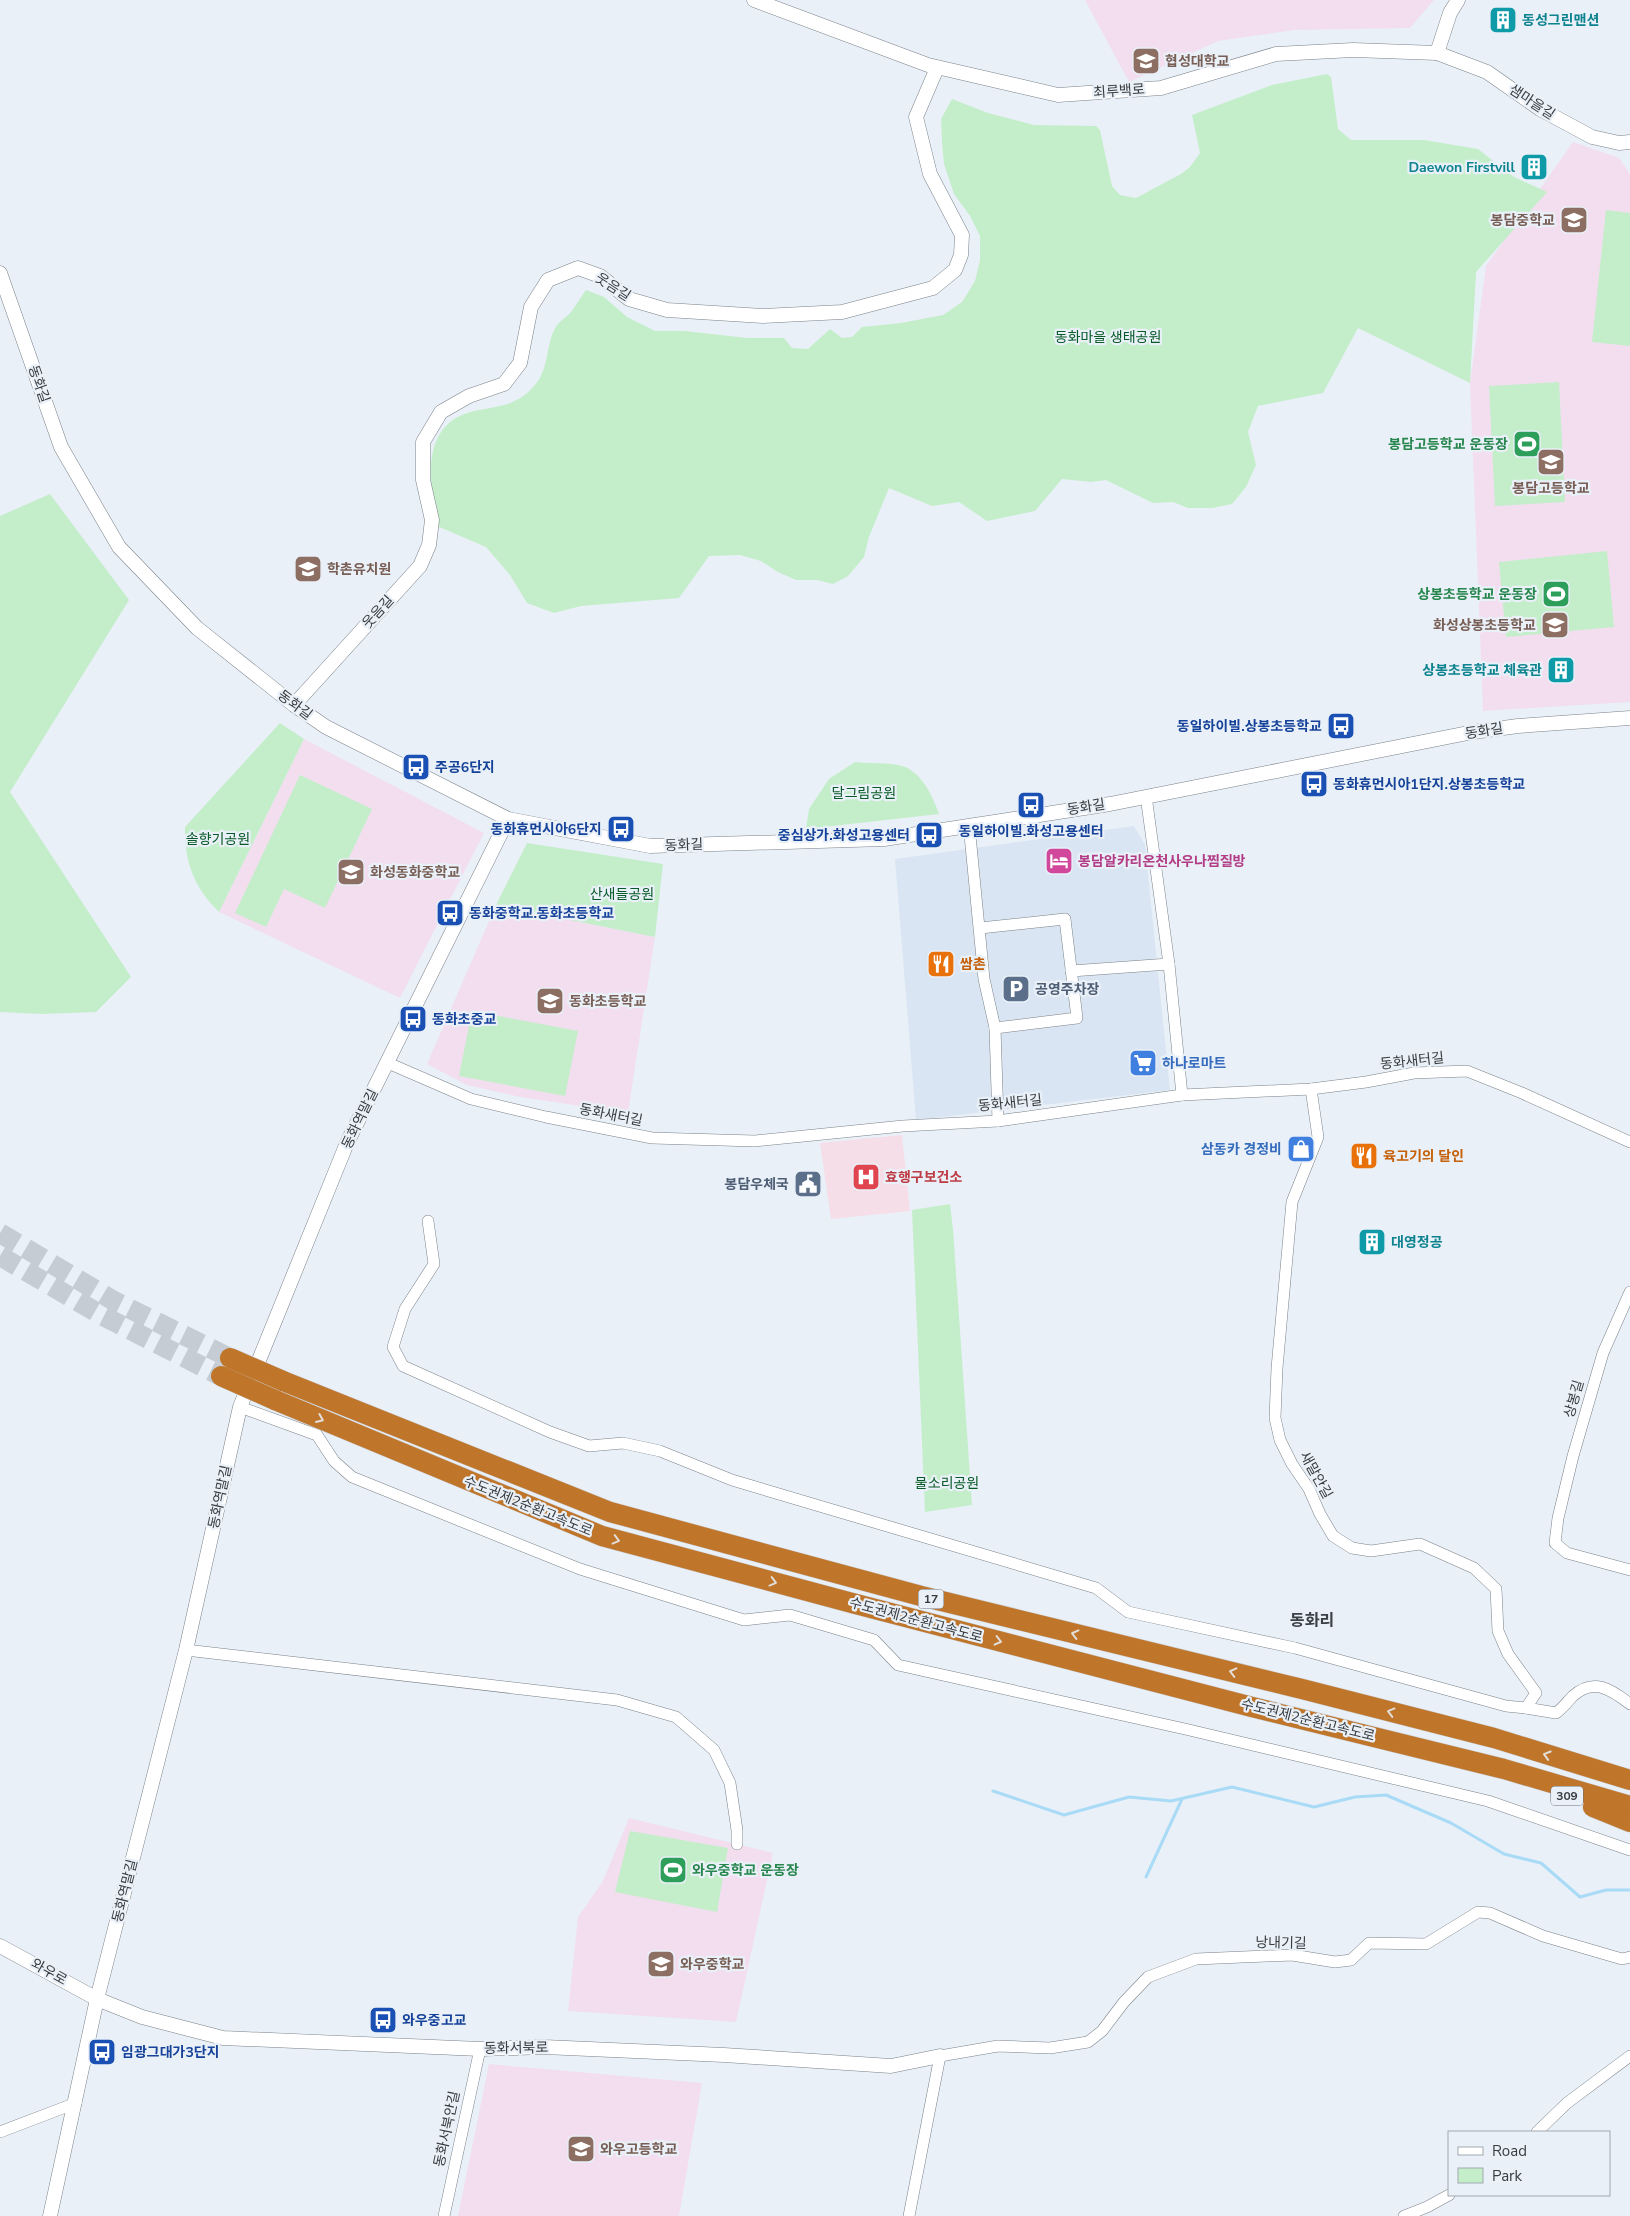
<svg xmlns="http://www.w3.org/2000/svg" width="1630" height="2216" viewBox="0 0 1630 2216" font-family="'Nunito Sans','Noto Sans KR',sans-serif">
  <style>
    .built { fill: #d9e5f2 }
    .education { fill: #f2deef }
    .medical { fill: #f6dee8 }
    .green { fill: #c4eeca }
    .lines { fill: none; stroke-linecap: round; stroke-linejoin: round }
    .stream { stroke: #a9dbf7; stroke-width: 3 }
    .motorway-tunnel { stroke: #c6ccd3; stroke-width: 20; stroke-dasharray: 20 10; stroke-linecap: butt }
    .minor-casing { stroke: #7b8289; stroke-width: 12 }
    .tertiary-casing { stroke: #7b8289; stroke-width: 15 }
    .motorway-casing { stroke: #cccccd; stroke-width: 21 }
    .minor { stroke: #fff; stroke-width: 11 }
    .tertiary { stroke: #fff; stroke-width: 14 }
    .motorway { stroke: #bf752a; stroke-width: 20 }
    .motorway-bridge-casing { stroke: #cccccd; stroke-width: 21; stroke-linecap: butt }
    .motorway-bridge { stroke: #bf752a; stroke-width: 20 }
    .oneway { stroke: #e3ded9 }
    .labels { text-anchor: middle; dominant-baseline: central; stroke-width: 4.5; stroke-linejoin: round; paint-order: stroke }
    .shield { fill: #e9f0f8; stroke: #6e7276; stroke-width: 1 }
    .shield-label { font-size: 12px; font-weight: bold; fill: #393c3f }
    .culture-label { font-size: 14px; font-weight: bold; fill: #0d838f; stroke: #e9f0f8; text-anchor: start }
    .education-label { font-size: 14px; font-weight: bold; fill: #785e54; stroke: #e9f0f8; text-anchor: start }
    .street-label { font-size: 14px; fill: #393c3f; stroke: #e9f0f8 }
    .park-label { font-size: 14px; fill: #085a26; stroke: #e9f0f8 }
    .leisure-label { font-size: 14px; font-weight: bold; fill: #27864d; stroke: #e9f0f8; text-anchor: end }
    .transit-label { font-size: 14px; font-weight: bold; fill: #164399; stroke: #e9f0f8; text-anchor: start }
    .hotel-label { font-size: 14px; font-weight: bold; fill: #b23c85; stroke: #e9f0f8; text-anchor: start }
    .food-label { font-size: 14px; font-weight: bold; fill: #c56008; stroke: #e9f0f8; text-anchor: start }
    .service-label { font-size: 14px; font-weight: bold; fill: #4e5e75; stroke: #e9f0f8; text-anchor: start }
    .shop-label { font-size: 14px; font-weight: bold; fill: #366cbe; stroke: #e9f0f8; text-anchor: start }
    .health-label { font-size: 14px; font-weight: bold; fill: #be3a42; stroke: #e9f0f8; text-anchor: start }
    .quarter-label { font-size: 16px; font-weight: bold; fill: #3b4147; stroke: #e9f0f8 }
  </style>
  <rect width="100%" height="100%" fill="#e9f0f8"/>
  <polygon class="built" points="1134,826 1145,845 1170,1090 916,1120 895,859"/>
  <g class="education">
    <polygon points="1085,0 1434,0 1410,28 1295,30 1218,41 1129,82"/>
    <polygon points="1573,142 1619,158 1630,174 1630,702 1483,711 1470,383 1486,266"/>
    <polygon points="304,739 484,833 400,998 219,912"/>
    <polygon points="496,905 655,937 628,1113 520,1097 467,1085 427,1064"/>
    <polygon points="629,1818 773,1853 736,2022 568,2011 578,1917 603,1881"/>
    <polygon points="489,2064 702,2083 679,2216 458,2216"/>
  </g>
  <polygon class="medical" points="902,1135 910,1211 831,1219 820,1143"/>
  <g class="green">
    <path d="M1327,74L1331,77L1338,129L1351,140H1424L1478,149L1514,177L1547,192L1476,272L1470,383L1358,328L1323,393L1258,406L1248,432L1256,465L1246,487L1232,504L1212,508H1188L1173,502L1153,503L1106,480L1091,482L1062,479L1035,511L987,521L959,502L932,506L889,488L869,537L864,557L848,576L833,584L817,580H796L778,572L761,561L740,555L709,556L679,598L581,606L554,613L527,603L510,575L486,547L437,526C430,484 418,424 474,411C499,406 517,406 535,385C550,368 545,343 557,325C561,320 567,317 571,312C576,305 581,297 586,290L604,297L627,317L655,331H685L747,338H784L792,348L808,349L830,329L842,338L852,337L862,327L901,323L943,315L962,302L975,281L980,260V236L970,216L954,194L944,164L942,142L941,119L952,99L988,113L1034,125L1096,126L1100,130L1112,186L1120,195L1136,198L1181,174L1190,167L1200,153L1192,115L1272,85Z"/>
    <polygon points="1606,210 1630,213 1630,346 1592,342"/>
    <polygon points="1559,382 1565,502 1495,506 1489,386"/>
    <polygon points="50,494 129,600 10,792 131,977 96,1012 41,1014 0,1012 0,516"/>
    <polygon points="1607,551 1614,627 1506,637 1499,562"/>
    <path d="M280,723L304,739L219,912C194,888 184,861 185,827Z"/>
    <path d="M855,762C870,764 888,762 902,766C922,772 933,797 939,814L806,829L809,809L829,779Z"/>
    <polygon points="300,775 372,809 325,908 284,889 266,927 235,913"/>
    <polygon points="527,843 663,864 655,937 496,905"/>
    <polygon points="472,1011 578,1031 565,1096 459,1076"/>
    <polygon points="950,1204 953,1229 972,1505 925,1512 912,1210"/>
    <polygon points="630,1831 728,1848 717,1912 615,1892"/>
  </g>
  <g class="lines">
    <g class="stream">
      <polyline points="993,1791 1064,1815 1129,1797 1171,1801 1232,1787 1314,1807 1355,1797 1386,1795 1451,1823 1504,1854 1541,1863 1580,1897 1606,1890 1630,1890"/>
      <polyline points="1146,1877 1182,1799"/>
    </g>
    <g class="motorway-tunnel">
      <polyline points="0,1233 114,1301 230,1358"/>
      <polyline points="0,1256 103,1316 221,1376"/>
    </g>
    <defs>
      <g id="minor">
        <polyline points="1146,796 1169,964 1182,1095"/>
        <polyline points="969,825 984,979 995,1028 998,1121"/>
        <polyline points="980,928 1065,919 1077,1018 995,1028"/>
        <polyline points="1071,971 1169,964"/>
        <polyline points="388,1063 471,1099 546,1117 652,1138 755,1141 903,1126 998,1121 1182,1095 1311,1089 1366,1082 1414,1073 1467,1071 1522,1093 1630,1142"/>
        <path d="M1311,1089L1318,1137L1292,1202L1277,1368L1275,1418L1280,1440L1292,1464L1309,1489L1320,1514L1333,1536L1352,1548L1371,1551L1420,1544L1474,1568L1496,1589L1498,1631L1508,1654L1536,1693L1526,1708L1556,1713C1563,1708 1567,1702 1573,1696C1594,1677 1612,1690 1630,1704"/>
        <polyline points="428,1221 434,1264 405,1309 393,1347 403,1366 550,1432 589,1446 623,1443 660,1451 732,1480 1096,1588 1128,1612 1295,1648 1506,1706 1526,1708"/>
        <polyline points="1630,1292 1603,1353 1573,1456 1558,1518 1555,1543 1567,1553 1630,1570"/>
        <polyline points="240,1407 317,1435 334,1461 352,1477 580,1569 744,1620 790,1615 874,1640 898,1665 1185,1729 1488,1801 1630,1850"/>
        <polyline points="186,1650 617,1700 676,1717 714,1750 730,1783 737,1830 737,1844"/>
        <polyline points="0,2132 76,2103"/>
        <polyline points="1537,2132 1567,2103 1630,2056"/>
        <polyline points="444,2216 480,2049"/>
        <polyline points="909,2216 940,2056 998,2046 1050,2048 1088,2042 1102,2031 1124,2002 1148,1977 1196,1959 1292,1955 1335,1962 1351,1960 1369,1943 1426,1944 1478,1912 1490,1913 1543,1936 1622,1959 1630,1957"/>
        <polyline points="1404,2216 1427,2207 1449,2195"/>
      </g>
      <g id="tertiary">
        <polyline points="754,0 928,65 1058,95 1161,88 1276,54 1353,50 1437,53 1487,72 1540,109 1592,137 1619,143 1630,142"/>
        <polyline points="1437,53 1450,13 1458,0"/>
        <polyline points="0,273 61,447 119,547 197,628 294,705 326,727 508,819 650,846 884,839 1110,804 1473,732 1518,726 1630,718"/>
        <polyline points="294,705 420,566 429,545 432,520 423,480 423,442 441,412 469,396 504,384 520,363 531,307 548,280 578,268 600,276 629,299 667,310 763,316 842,312 933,288 955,270 961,255 962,235 930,174 916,117 937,68"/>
        <polyline points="0,1946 97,1999 142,2017 223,2038 480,2049 544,2047 724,2055 891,2066 940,2056"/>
        <polyline points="50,2216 97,1999 186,1650 240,1407 347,1143 508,819"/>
      </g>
      <g id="motorway">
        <polyline points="283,1381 610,1512 921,1596 1302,1689 1494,1738 1630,1780"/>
        <polyline points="275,1400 602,1536 852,1603 1252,1707 1504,1769 1630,1806"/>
        <polyline points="1593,1807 1630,1822"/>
      </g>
    </defs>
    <use href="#minor" class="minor-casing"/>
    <use href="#tertiary" class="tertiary-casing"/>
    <use href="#motorway" class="motorway-casing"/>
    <use href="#minor" class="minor"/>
    <use href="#tertiary" class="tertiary"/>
    <use href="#motorway" class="motorway"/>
    <defs>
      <g id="motorway-bridge">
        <polyline points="230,1358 283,1381"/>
        <polyline points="221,1376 275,1400"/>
      </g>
    </defs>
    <use href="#motorway-bridge" class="motorway-bridge-casing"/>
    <use href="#motorway-bridge" class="motorway-bridge"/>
  </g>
  <defs><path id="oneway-chevron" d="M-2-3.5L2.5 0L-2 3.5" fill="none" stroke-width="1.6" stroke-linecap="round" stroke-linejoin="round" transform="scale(1.25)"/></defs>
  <g class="oneway">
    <use href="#oneway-chevron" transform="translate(320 1419) rotate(23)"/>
    <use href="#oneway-chevron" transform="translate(616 1540) rotate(15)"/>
    <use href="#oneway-chevron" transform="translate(773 1582) rotate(15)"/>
    <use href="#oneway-chevron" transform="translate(1075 1634) rotate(-166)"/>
    <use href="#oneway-chevron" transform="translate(998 1641) rotate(14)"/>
    <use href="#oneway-chevron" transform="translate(1233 1672) rotate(-166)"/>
    <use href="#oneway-chevron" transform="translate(1391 1712) rotate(-165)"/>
    <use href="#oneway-chevron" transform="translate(1547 1755) rotate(-163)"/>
  </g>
  <defs>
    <symbol id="building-square" viewBox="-11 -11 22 22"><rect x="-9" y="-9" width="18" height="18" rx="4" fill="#0f9aa8" stroke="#e9f0f8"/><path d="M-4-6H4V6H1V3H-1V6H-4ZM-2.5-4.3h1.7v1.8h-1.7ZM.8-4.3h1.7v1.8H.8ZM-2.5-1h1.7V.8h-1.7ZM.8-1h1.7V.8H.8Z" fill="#fff"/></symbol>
    <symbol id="university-square" viewBox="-11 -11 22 22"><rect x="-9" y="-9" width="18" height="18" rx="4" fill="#8d6e63" stroke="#e9f0f8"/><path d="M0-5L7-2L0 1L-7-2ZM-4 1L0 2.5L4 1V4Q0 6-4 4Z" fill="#fff"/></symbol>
    <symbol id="school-square" viewBox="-11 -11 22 22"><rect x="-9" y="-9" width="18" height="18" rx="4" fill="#8d6e63" stroke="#e9f0f8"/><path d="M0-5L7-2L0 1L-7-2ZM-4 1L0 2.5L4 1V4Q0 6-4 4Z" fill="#fff"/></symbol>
    <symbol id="stadium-square" viewBox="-11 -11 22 22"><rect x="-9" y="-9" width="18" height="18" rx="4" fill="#2e9e5b" stroke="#e9f0f8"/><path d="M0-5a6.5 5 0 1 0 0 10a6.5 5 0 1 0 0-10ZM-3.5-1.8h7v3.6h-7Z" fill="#fff"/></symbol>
    <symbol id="bus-square" viewBox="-11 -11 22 22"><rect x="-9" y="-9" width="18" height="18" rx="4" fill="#1a4fb4" stroke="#e9f0f8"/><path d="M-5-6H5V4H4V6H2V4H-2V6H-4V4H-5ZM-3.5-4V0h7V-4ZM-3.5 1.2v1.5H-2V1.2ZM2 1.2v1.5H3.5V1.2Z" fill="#fff"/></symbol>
    <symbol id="hotel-square" viewBox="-11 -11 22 22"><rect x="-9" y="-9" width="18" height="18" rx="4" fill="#d1479c" stroke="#e9f0f8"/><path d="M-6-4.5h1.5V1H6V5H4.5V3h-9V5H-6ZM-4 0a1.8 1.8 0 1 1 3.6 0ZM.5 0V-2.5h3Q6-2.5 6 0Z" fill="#fff"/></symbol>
    <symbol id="restaurant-square" viewBox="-11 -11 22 22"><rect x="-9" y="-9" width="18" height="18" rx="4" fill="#e8710a" stroke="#e9f0f8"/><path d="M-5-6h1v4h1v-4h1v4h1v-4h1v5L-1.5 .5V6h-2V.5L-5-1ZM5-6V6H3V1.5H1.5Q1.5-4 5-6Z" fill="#fff"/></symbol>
    <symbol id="parking-square" viewBox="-11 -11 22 22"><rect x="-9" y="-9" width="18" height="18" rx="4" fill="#5c6f8a" stroke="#e9f0f8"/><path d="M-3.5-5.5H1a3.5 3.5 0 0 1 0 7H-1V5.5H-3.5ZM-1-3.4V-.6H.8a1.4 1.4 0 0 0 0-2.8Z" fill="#fff"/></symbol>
    <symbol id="supermarket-square" viewBox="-11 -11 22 22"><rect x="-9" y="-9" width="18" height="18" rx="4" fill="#3f7fe0" stroke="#e9f0f8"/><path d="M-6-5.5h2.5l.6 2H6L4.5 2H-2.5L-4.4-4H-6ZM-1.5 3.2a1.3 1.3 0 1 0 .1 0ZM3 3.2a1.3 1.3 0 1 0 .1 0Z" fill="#fff"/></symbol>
    <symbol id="shop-square" viewBox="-11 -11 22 22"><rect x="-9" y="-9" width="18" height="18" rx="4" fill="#3f7fe0" stroke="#e9f0f8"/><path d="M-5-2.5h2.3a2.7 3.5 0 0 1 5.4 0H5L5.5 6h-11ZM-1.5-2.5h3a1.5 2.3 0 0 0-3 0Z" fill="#fff"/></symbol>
    <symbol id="hospital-square" viewBox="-11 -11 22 22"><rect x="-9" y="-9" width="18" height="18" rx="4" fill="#e0444e" stroke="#e9f0f8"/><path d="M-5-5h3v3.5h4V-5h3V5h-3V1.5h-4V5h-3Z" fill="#fff"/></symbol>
    <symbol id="civic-square" viewBox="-11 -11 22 22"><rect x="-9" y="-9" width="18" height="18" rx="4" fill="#5c6f8a" stroke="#e9f0f8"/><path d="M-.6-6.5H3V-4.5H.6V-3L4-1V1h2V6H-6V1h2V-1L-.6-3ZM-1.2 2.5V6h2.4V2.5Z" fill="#fff"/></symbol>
  </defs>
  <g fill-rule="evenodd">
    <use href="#building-square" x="1487" y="4" width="32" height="32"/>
    <use href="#university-square" x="1130" y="45" width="32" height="32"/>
    <use href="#building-square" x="1518" y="151" width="32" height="32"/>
    <use href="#school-square" x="1558" y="204" width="32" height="32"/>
    <use href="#stadium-square" x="1511" y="428" width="32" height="32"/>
    <use href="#school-square" x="1535" y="446" width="32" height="32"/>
    <use href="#school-square" x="292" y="553" width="32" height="32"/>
    <use href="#stadium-square" x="1540" y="578" width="32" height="32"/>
    <use href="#school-square" x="1539" y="609" width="32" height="32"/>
    <use href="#building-square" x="1545" y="654" width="32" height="32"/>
    <use href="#bus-square" x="1325" y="710" width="32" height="32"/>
    <use href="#bus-square" x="400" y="751" width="32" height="32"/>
    <use href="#bus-square" x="1298" y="768" width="32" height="32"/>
    <use href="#bus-square" x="1015" y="789" width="32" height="32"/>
    <use href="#bus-square" x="605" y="813" width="32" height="32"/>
    <use href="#bus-square" x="913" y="819" width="32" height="32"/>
    <use href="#hotel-square" x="1043" y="845" width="32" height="32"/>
    <use href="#school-square" x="335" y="856" width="32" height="32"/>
    <use href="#bus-square" x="434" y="897" width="32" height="32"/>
    <use href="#restaurant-square" x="925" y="948" width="32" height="32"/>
    <use href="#parking-square" x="1000" y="973" width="32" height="32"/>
    <use href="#school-square" x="534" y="985" width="32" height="32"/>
    <use href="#bus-square" x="397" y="1003" width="32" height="32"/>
    <use href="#supermarket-square" x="1127" y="1047" width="32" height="32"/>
    <use href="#shop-square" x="1285" y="1133" width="32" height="32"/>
    <use href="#restaurant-square" x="1348" y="1140" width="32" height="32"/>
    <use href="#hospital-square" x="850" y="1161" width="32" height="32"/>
    <use href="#civic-square" x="792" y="1168" width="32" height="32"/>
    <use href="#building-square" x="1356" y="1226" width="32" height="32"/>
    <use href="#stadium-square" x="657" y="1854" width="32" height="32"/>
    <use href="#school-square" x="645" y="1948" width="32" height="32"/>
    <use href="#bus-square" x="367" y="2004" width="32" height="32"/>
    <use href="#bus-square" x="86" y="2036" width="32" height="32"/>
    <use href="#school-square" x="565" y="2133" width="32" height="32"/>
  </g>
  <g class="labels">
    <g class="shield">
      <rect x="918.5" y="1589.5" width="25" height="19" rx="4"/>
      <rect x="1551" y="1786.5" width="32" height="19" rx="4"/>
    </g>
    <g class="shield-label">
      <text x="931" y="1599">17</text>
      <text x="1567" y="1796">309</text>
    </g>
    <g class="culture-label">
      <text x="1522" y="20">동성그린맨션</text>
      <text x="1515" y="167" text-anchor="end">Daewon Firstvill</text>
      <text x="1542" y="670" text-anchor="end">상봉초등학교 체육관</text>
      <text x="1391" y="1242">대영정공</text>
    </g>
    <g class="education-label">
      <text x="1165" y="61">협성대학교</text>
      <text x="1555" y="220" text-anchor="end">봉담중학교</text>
      <text x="1551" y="488" text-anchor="middle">봉담고등학교</text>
      <text x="327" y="569">학촌유치원</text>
      <text x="1536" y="625" text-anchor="end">화성상봉초등학교</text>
      <text x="370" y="872">화성동화중학교</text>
      <text x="569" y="1001">동화초등학교</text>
      <text x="680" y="1964">와우중학교</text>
      <text x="600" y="2149">와우고등학교</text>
    </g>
    <g class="street-label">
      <text transform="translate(1119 91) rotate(-4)">최루백로</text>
      <text transform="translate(1532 102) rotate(33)">샘마을길</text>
      <text transform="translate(613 287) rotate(33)">웃음길</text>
      <text transform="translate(39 384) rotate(71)">동화길</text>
      <text transform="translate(378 612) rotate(-48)">웃음길</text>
      <text transform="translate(295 705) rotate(37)">동화길</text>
      <text transform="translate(1484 731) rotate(-9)">동화길</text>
      <text transform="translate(1086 807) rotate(-9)">동화길</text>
      <text transform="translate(684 845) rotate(-2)">동화길</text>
      <text transform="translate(1412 1061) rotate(-6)">동화새터길</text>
      <text transform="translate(1010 1103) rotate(-6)">동화새터길</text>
      <text transform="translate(611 1115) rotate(11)">동화새터길</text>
      <text transform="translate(360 1119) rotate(-64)">동화역말길</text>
      <text transform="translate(1574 1399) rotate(-74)">상봉길</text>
      <text transform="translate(1316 1475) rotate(61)">새말안길</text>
      <text transform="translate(220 1497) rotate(-78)">동화역말길</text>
      <text transform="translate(528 1506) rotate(22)">수도권제2순환고속도로</text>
      <text transform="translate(916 1620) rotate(15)">수도권제2순환고속도로</text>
      <text transform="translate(1308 1720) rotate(14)">수도권제2순환고속도로</text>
      <text transform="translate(125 1891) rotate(-76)">동화역말길</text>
      <text transform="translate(1281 1943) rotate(1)">낭내기길</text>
      <text transform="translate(49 1972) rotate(29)">와우로</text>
      <text transform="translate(516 2048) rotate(-1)">동화서북로</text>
      <text transform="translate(447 2129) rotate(-78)">동화서북안길</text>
    </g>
    <g class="park-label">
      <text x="1108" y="337">동화마을 생태공원</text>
      <text x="864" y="793">달그림공원</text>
      <text x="218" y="839">솔향기공원</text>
      <text x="622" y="894">산새들공원</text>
      <text x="947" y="1483">물소리공원</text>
    </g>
    <g class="leisure-label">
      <text x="1508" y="444">봉담고등학교 운동장</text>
      <text x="1537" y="594">상봉초등학교 운동장</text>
      <text x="692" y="1870" text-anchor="start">와우중학교 운동장</text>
    </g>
    <g class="transit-label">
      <text x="1322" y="726" text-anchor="end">동일하이빌.상봉초등학교</text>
      <text x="435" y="767">주공6단지</text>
      <text x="1333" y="784">동화휴먼시아1단지.상봉초등학교</text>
      <text x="602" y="829" text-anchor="end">동화휴먼시아6단지</text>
      <text x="1031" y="831" text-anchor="middle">동일하이빌.화성고용센터</text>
      <text x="910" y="835" text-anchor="end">중심상가.화성고용센터</text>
      <text x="469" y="913">동화중학교.동화초등학교</text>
      <text x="432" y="1019">동화초중교</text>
      <text x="402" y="2020">와우중고교</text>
      <text x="121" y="2052">임광그대가3단지</text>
    </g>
    <g class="hotel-label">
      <text x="1078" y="861">봉담알카리온천사우나찜질방</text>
    </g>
    <g class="food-label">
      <text x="960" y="964">쌈촌</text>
      <text x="1383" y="1156">육고기의 달인</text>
    </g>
    <g class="service-label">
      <text x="1035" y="989">공영주차장</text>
      <text x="789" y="1184" text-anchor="end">봉담우체국</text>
    </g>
    <g class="shop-label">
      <text x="1162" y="1063">하나로마트</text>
      <text x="1282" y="1149" text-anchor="end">삼동카 경정비</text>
    </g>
    <g class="health-label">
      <text x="885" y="1177">효행구보건소</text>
    </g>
    <g class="quarter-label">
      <text x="1312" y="1621">동화리</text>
    </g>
  </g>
  <rect x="1448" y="2131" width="162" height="65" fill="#e9f0f8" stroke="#a3a8ae"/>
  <rect x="1458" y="2147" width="25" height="8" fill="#ffffff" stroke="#a3a8ae"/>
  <text x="1492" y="2156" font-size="15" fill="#393c3f">Road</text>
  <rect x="1458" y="2168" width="25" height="15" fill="#c4eeca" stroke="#a3a8ae"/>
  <text x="1492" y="2181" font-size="15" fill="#393c3f">Park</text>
</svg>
